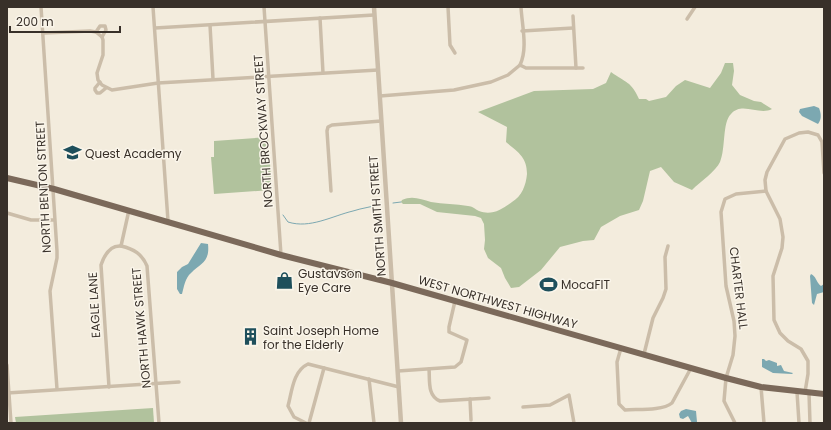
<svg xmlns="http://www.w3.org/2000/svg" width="831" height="430" viewBox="0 0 831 430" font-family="Poppins,sans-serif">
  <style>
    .green { fill: #b1c29d }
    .water { fill: #7ca8b1 }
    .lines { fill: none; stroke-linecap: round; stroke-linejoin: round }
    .stream { stroke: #7ca8b1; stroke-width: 1 }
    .minor { stroke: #cbbda9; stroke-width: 3.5 }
    .tertiary { stroke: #cbbda9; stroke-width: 4.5 }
    .primary { stroke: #7b695a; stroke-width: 6 }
    .labels { text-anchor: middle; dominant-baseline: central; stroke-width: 3; stroke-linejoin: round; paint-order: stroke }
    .street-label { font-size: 12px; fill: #383029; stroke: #faf5ea }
    .poi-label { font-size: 12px; fill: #383029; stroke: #faf5ea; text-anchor: start }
  </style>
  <rect width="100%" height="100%" fill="#f3ecdd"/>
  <g class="green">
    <path d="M725,63H733L734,71L732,85L740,95L754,101L761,102L772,109C759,116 742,101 731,114C722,123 726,148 720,162C716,171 700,182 692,190L674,182L661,167L650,171L643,201L639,210L620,216L601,227L594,240L583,241L560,247L541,270L519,287L511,288L505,278L501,268L488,258L484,249L485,240L484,224L481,218L475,216L437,212L420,204H403L401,202L402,200C412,195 421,199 431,202C443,204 456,204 468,206C472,206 475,209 479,211C492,216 502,209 512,202C522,196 526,185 527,174C527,157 518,152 506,142L507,127L478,112L534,91L593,89L606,83L611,72C626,83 631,81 639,99H646L649,101L666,97L676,86L685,80L710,88L721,73Z"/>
    <polygon points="268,137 272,190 214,194 211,157 214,157 214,141"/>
    <polygon points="153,408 154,423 16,423 15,417"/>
  </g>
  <g class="water">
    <path d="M814,106L819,108C821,113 822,119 818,124L802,116L799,112L800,109Z"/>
    <path d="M201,243L208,244C210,262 201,263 191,273C185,278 184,287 182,294H180L177,289V272L182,267L188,264Z"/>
    <path d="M811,274C816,276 816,282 821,286L824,284V292L817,294L814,305L812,303L810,276Z"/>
    <polygon points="762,359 764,359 766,361 769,360 777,363 777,366 781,365 784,371 793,373 792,374 773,373 762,367"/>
    <polygon points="686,409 696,411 697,422 695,423 692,423 688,416 683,419 680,418 679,414 681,411"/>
  </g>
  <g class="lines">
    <g class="stream">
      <polyline points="393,203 401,202"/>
      <path d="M283,215L288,222C310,229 332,216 353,211C362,208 372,207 381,204"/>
    </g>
    <g class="minor">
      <polyline points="41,7 57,251 57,258 50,291 57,389"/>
      <polyline points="153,7 168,221"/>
      <polyline points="264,7 281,255"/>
      <polyline points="448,7 450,45 455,53"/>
      <polyline points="573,16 576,68"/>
      <polyline points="320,18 323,73"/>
      <polyline points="687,19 695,7"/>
      <polyline points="210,25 213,79"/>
      <polyline points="155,28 374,15"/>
      <polyline points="522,31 573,28"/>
      <polyline points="96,32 100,26 105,26 106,30 102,37"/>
      <polyline points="44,33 90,31 96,32 102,37 103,40 103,55 97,73 98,80 102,85 112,90 158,83 378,70"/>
      <path d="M520,65C528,48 522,26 521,7"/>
      <polyline points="100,82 95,88 95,90 97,93 100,93 106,88"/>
      <polyline points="380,96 454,90 491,82 508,75 520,65 526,68 583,68"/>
      <polyline points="331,191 327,131 328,127 332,125 381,121"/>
      <polyline points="7,213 31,220 54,220"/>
      <path d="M121,246C134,249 142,254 147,266L159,423"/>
      <path d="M621,348L617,362L619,404L625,410C638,409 662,411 672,403L691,368"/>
      <polyline points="644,354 653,318 663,298 666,289 665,257 668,246"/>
      <polyline points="7,365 11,423"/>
      <path d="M429,369C430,380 427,396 440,401L489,398"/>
      <polyline points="398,371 455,367 461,362 467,340 449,332 449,327 455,301"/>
      <polyline points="369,379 374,423"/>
      <path d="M109,387L101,265C104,256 110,245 121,246L129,210"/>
      <polyline points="761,387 764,423"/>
      <polyline points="797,392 799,423"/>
      <polyline points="805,392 808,374 808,361 801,349 788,341 780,333 774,320 773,276 782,248 783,237 780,219 766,191 765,180 767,172 785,139 799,133 808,132 818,135 822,142 824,173"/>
      <polyline points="7,393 179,382"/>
      <polyline points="809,393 810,423"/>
      <polyline points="470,399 471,420"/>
      <polyline points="523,407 550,405 569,395 574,423"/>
      <path d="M306,423L294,417L288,406C292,391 293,371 308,364L399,387"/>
      <polyline points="309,423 324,368"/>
      <polyline points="735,423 724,401 726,378 733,355 735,336 734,321 726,286 721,212 725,199 736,194 766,191"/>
    </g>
    <polyline class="tertiary" points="374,7 401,423"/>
    <polyline class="primary" points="7,178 54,189 281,255 392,283 726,378 761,387 824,394"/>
  </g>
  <defs>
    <symbol id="school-bare" viewBox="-9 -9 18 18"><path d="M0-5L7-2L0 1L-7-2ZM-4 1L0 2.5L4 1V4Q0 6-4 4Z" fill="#1e4f5b" stroke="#faf5ea" stroke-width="2.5" paint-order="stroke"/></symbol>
    <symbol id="shop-bare" viewBox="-9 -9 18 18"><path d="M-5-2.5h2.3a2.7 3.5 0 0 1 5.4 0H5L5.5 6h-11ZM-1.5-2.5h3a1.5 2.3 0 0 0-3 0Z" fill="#1e4f5b" stroke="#faf5ea" stroke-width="2.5" paint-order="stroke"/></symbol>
    <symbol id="stadium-bare" viewBox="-9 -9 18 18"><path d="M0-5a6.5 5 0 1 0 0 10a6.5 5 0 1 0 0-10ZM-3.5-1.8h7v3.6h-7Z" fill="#1e4f5b" stroke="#faf5ea" stroke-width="2.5" paint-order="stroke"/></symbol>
    <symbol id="building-bare" viewBox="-9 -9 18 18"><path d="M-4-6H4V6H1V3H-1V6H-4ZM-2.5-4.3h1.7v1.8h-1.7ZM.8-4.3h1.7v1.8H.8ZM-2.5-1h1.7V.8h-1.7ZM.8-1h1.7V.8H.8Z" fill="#1e4f5b" stroke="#faf5ea" stroke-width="2.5" paint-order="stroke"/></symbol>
  </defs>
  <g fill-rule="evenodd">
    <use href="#school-bare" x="60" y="140" width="25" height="25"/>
    <use href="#shop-bare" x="272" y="268" width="25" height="25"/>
    <use href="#stadium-bare" x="536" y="272" width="25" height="25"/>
    <use href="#building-bare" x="238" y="324" width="25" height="25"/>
  </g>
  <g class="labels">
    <g class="street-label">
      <text transform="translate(263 131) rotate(-94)">NORTH BROCKWAY STREET</text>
      <text transform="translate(43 187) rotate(-93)">NORTH BENTON STREET</text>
      <text transform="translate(377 216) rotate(-94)">NORTH SMITH STREET</text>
      <text transform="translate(739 288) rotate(83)">CHARTER HALL</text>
      <text transform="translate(498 302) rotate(16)">WEST NORTHWEST HIGHWAY</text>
      <text transform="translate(94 305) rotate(-93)">EAGLE LANE</text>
      <text transform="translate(141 328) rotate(-95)">NORTH HAWK STREET</text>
    </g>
    <g class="poi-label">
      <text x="85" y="153">Quest Academy</text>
      <text x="298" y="273">Gustavson<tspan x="298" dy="14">Eye Care</tspan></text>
      <text x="561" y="284">MocaFIT</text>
      <text x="263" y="330">Saint Joseph Home<tspan x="263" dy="14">for the Elderly</tspan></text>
    </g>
  </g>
  <rect width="831" height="430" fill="none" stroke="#383029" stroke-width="16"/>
  <path d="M10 26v6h110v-6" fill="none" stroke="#383029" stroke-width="2"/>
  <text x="16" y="26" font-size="12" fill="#383029" stroke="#faf5ea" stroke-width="3" paint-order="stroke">200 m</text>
</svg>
